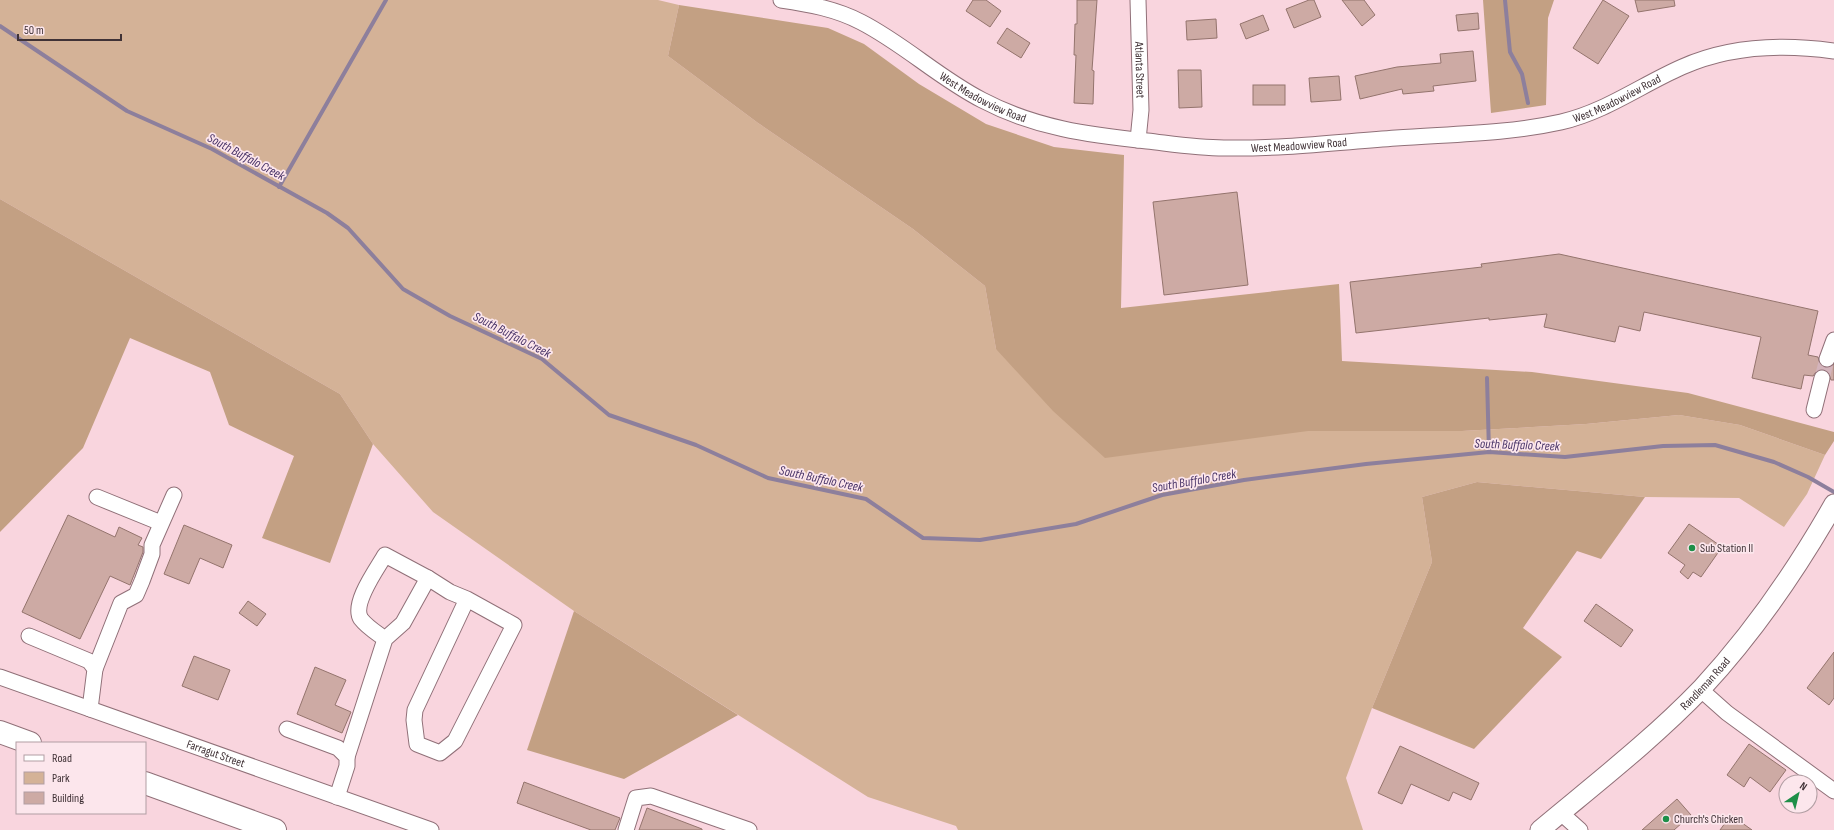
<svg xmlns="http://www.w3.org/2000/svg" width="1834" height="830" viewBox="0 0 1834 830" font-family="'Sofia Sans Condensed',sans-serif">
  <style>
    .green { fill: #d4b297 }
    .forest { fill: #c3a083 }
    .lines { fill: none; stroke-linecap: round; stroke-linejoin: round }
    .stream { stroke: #8d7f9c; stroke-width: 4 }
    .building { fill: #cdaaa4; stroke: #94746d }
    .minor-tunnel { stroke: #d4b4bc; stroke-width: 15; stroke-dasharray: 15 8; stroke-linecap: butt }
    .minor-casing { stroke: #907078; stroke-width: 17 }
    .major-casing { stroke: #907078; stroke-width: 21 }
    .highway-casing { stroke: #907078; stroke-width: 24 }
    .minor { stroke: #fff; stroke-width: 15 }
    .major { stroke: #fff; stroke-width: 19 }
    .highway { stroke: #fff; stroke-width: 22 }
    .poi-dot { fill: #1d8f48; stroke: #fce6ec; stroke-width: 1.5 }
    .labels { text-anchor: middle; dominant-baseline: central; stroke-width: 3.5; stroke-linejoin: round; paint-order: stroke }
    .street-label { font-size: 12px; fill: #403236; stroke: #fce6ec }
    .poi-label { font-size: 12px; fill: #403236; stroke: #fce6ec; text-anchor: start }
    .water-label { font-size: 13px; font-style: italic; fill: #483367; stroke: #fce6ec }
  </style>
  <rect width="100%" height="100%" fill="#f9d5de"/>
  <polygon class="green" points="0,0 658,0 679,5 668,56 758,123 913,229 985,286 996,349 1308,431 1462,431 1586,424 1679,415 1740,425 1825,455 1807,494 1784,527 1739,498 1645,497 1477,482 1422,497 1432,562 1372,708 1346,778 1363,830 958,830 956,826 868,797 574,611 433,512 373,444 340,394 0,199"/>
  <g class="forest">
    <polygon points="1483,0 1554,0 1548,18 1546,105 1491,113"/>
    <polygon points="679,5 828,28 864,44 919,84 986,124 1054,147 1124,155 1121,308 1339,284 1342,361 1532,372 1688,393 1834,432 1834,441 1825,455 1740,425 1679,415 1586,424 1462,431 1308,431 1105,458 1053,411 996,349 985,286 913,229 758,123 668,56"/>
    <polygon points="0,199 340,394 373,444 330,563 262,538 294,456 229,425 210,372 130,338 83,448 0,532"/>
    <polygon points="1477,482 1645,497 1601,559 1577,551 1523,628 1562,657 1474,749 1372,708 1432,562 1422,497"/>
    <polygon points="574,611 738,715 624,779 527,750"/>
  </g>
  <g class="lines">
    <g class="stream">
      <polyline points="1505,0 1510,52 1522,74 1528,103"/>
      <polyline points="0,26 127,111 212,149 327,213 348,228 403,289 450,316 542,359 609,415 696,445 768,478 866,499 923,538 980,540 1076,524 1162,495 1244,480 1366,464 1489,452 1565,457 1663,446 1715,445 1774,462 1808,477 1834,492"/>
      <polyline points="279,187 386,0"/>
      <polyline points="1487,378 1489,452"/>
    </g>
  </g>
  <g class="building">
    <polygon points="973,0 986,0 1001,11 990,27 966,11"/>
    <polygon points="1077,0 1097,0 1092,70 1094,71 1093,104 1074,103 1076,55 1074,55 1075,24 1077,24"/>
    <polygon points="1309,0 1314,0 1321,17 1294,28 1286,9"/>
    <polygon points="1342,0 1364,0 1375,15 1362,26"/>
    <polygon points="1603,0 1629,16 1598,64 1573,48"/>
    <polygon points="1635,0 1674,0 1675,6 1638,12"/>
    <polygon points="1478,13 1479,29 1458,31 1456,15"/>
    <polygon points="1263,15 1269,30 1246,39 1240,24"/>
    <polygon points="1216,19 1217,38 1187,40 1186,21"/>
    <polygon points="1007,28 1030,43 1021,58 997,43"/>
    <polygon points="1473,51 1476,81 1433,86 1434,91 1403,94 1402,89 1360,99 1355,76 1397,67 1441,63 1440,54"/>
    <polygon points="1178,70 1201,70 1202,107 1179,108"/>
    <polygon points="1339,76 1341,100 1311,102 1309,78"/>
    <rect x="1253" y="85" width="32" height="20"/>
    <polygon points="1237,192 1248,285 1164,295 1153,202"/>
    <polygon points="1559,254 1818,311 1808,355 1818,357 1820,364 1824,367 1829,368 1834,364 1834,380 1831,380 1828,372 1824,369 1816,372 1813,376 1804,375 1801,389 1752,378 1761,337 1644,312 1640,331 1619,326 1615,342 1544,327 1547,314 1489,320 1489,318 1356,333 1350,282 1482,267 1481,264"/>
    <polygon points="68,515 115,537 119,527 142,538 138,545 143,547 143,552 130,585 110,576 80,639 22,612"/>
    <polygon points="1689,524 1722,547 1701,577 1693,572 1688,579 1680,572 1685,565 1668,553"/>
    <polygon points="184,525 232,545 223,568 200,558 189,584 164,574"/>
    <polygon points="248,601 266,614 257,626 239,613"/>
    <polygon points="1596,604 1633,630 1621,647 1584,621"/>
    <polygon points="1834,652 1834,698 1829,705 1807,688"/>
    <polygon points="194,656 230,670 218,700 182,686"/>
    <polygon points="315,667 346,680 335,705 351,712 342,733 297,714"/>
    <polygon points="1749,744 1786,770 1770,792 1750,777 1744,787 1727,775"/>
    <polygon points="1400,746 1479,783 1471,800 1453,792 1449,801 1411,784 1402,804 1378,793"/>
    <polygon points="524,782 620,818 615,830 591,830 517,803"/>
    <polygon points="1677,799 1691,815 1674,830 1642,830"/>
    <polygon points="647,808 702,829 702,830 639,830"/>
    <polygon points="1731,815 1752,830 1720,830"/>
  </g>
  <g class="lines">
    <polyline class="minor-tunnel" points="1822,378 1827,359"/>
    <defs>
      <g id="minor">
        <path id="s1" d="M781,0C809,4 836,9 861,22C904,44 939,78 982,100C1035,128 1089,135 1147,141C1173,144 1198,148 1224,148C1281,149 1339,142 1396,138C1451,134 1507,134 1561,122C1605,112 1641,85 1682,67C1729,46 1784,44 1834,51"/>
        <path id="s2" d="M1138,0L1141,110L1138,140"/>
        <polyline points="1827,359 1834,340"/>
        <polyline points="1814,410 1822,378"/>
        <polyline points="97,497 161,523"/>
        <polyline points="428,578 450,592 467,599 415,710 414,720 417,744 440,753 455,741 514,625 467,599"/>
        <polyline points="29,636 89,661 95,669 90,709"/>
        <polyline points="95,669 121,603 136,595 142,581 152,554 152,545 174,495"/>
        <path id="s3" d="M0,677L431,830"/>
        <polyline points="1700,689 1727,713 1834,791"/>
        <polyline points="287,729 338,748 347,757 347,766 337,797"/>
        <path d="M347,757L385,639C377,633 367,627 361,619C351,604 377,569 385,555L428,578L403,623L385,639"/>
        <polyline points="1561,813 1580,830"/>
        <polyline points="626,830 636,798 651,796 749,830"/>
      </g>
      <g id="major">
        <path id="s4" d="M1540,830C1595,784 1652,740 1702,688C1753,633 1797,569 1834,504"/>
      </g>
      <g id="highway">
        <polyline points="0,732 30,743"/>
        <polyline points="145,783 275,830"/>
      </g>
    </defs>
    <use href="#minor" class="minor-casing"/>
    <use href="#major" class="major-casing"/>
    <use href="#highway" class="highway-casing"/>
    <use href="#minor" class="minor"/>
    <use href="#major" class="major"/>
    <use href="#highway" class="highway"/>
  </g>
  <g class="poi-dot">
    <circle cx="1692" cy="548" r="4"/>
    <circle cx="1666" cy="819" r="4"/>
  </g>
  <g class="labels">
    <g class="street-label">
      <text stroke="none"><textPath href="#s2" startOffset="70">Atlanta Street</textPath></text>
      <text stroke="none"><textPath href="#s1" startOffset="227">West Meadowview Road</textPath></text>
      <text stroke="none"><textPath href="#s1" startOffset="875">West Meadowview Road</textPath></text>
      <text stroke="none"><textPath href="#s1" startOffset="551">West Meadowview Road</textPath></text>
      <text stroke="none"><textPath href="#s4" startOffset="221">Randleman Road</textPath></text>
      <text stroke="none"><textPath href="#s3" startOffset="229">Farragut Street</textPath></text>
    </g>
    <g class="poi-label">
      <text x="1700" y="548">Sub Station II</text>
      <text x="1674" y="819">Church's Chicken</text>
    </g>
    <g class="water-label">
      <text transform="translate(246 157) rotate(28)">South Buffalo Creek</text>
      <text transform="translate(512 335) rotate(27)">South Buffalo Creek</text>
      <text transform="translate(1517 445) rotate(2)">South Buffalo Creek</text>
      <text transform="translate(821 479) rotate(12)">South Buffalo Creek</text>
      <text transform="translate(1194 481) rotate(-10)">South Buffalo Creek</text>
    </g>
  </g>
  <rect x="16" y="742" width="130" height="72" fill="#fce6ec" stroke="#b19ea3"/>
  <rect x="24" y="755" width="20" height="6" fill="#ffffff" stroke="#b19ea3"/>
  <text x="52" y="762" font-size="12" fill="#403236">Road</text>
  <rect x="24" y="772" width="20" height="12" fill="#d4b297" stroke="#b19ea3"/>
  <text x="52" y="782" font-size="12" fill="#403236">Park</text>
  <rect x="24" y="792" width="20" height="12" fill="#cdaaa4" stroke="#b19ea3"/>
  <text x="52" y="802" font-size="12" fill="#403236">Building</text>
  <g transform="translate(1798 794) rotate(35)"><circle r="19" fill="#fce6ec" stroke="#b19ea3"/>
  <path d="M0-3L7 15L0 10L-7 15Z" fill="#1d8f48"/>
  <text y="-6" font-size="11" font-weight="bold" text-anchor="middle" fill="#403236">N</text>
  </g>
  <path d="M18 34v6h103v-6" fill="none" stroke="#403236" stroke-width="2"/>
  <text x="24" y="34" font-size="12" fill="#403236" stroke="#fce6ec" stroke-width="3" paint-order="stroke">50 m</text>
</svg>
